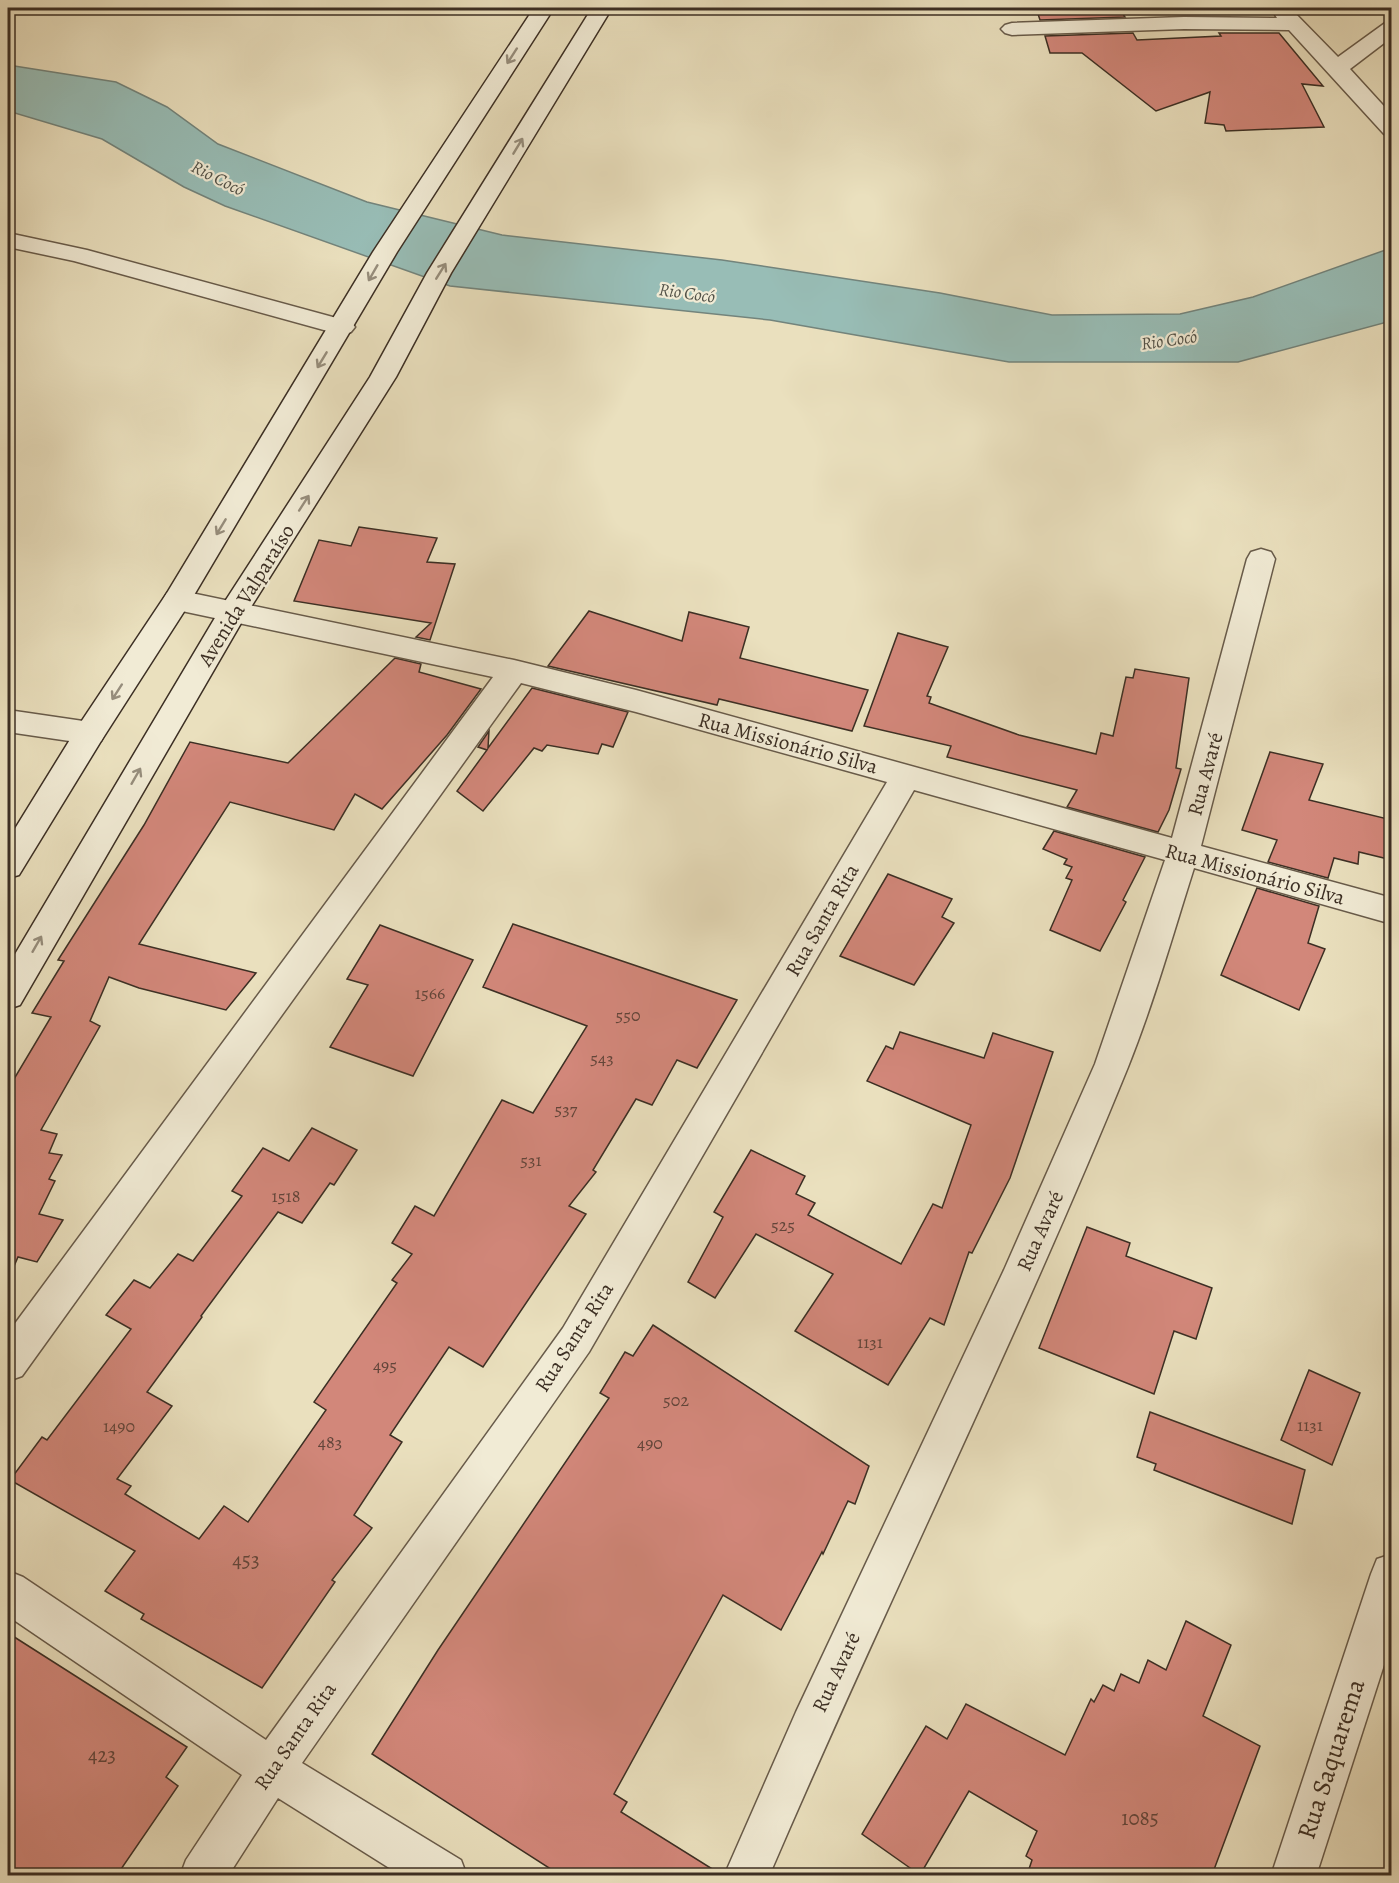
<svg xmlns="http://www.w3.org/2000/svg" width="1399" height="1883" viewBox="0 0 1399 1883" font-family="Alegreya,serif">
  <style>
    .water { fill: #98bdb6; stroke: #73847c; stroke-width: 1.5 }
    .building { fill: #d2877a; stroke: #3c2f24; stroke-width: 1.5 }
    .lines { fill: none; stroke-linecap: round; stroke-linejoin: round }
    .minor-casing { stroke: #685b4a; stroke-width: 3 }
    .secondary-casing { stroke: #3c2f24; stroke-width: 3 }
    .minor { fill: #f1ebd5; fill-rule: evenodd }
    .secondary { fill: #f1ebd5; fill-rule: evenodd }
    .oneway { stroke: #968d7c }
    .labels { text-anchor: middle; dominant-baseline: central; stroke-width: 4.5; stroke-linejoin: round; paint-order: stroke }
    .far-water-label { font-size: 18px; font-style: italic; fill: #535248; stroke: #f1ebd5 }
    .number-label { font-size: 18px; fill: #62453a }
    .street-label { font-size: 21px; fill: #3c2f24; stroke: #f1ebd5 }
    .near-number-label { font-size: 21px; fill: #62453a }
    .near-street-label { font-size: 26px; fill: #3c2f24; stroke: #f1ebd5 }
  </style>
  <rect width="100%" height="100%" fill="#eae0be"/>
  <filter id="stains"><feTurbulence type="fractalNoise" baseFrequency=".00333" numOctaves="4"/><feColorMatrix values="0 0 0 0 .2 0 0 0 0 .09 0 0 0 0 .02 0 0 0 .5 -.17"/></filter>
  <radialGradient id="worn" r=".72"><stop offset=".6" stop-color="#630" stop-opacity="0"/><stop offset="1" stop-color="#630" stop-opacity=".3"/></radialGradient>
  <polygon class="water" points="8,65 116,82 167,107 218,144 367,202 502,235 722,260 940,293 1052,315 1180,314 1253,297 1391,248 1391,321 1238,362 1009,362 770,320 450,286 225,206 184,187 102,139 8,111"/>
  <g class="building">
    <polygon points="1036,8 1119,8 1125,17 1040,20"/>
    <polygon points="1133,33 1137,40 1221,36 1219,33 1279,33 1323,86 1302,84 1324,127 1226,131 1224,125 1205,123 1210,92 1156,111 1082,53 1050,53 1045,36"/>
    <polygon points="359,527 437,538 427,562 455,564 430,640 416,637 431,623 294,601 319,540 351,546"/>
    <polygon points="589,611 682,641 689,612 749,627 740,658 868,690 852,731 719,699 717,705 548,666"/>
    <polygon points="898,633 948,647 927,696 931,697 929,703 1019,735 1096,754 1101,733 1113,736 1126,677 1133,678 1135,669 1189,678 1176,768 1181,769 1169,810 1158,832 1067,807 1077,790 947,757 951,746 864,726"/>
    <polygon points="395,658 421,664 419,672 481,689 447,735 382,809 355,794 334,830 230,802 139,944 256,973 226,1010 139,988 109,977 90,1021 100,1026 41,1130 57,1134 49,1153 62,1155 49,1179 55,1181 39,1214 63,1220 37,1262 18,1257 8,1280 8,1089 51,1017 32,1013 64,961 58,960 144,825 190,742 288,763"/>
    <polygon points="532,688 628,712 613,747 602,744 598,754 547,745 542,751 534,748 483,811 457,791 487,750 478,747 489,731 488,748"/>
    <polygon points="1270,752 1323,764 1309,800 1392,820 1392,860 1359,852 1358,864 1334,858 1328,878 1268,862 1277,840 1242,830"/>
    <polygon points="1054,831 1145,857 1123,900 1126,902 1100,951 1050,930 1072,880 1066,878 1072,867 1064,864 1067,859 1043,849"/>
    <polygon points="888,874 952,899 942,917 954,923 914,985 840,956"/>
    <polygon points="1257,888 1319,906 1308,943 1325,949 1299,1010 1221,975"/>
    <polygon points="513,924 737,1000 697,1068 677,1060 652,1105 636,1099 593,1170 596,1172 569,1206 586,1214 483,1367 449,1347 390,1435 402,1442 354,1515 372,1528 332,1580 335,1582 262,1688 141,1619 144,1614 105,1591 135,1551 10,1480 42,1437 47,1440 131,1329 106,1315 134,1280 150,1288 178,1254 193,1261 242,1196 232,1191 263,1148 289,1161 312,1128 357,1150 334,1185 330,1183 302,1223 278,1212 201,1316 202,1317 147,1392 172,1406 117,1479 131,1486 125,1494 199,1539 224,1506 248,1522 326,1410 314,1402 397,1283 392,1280 412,1254 392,1243 415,1206 434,1216 502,1100 533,1113 587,1026 483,987"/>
    <polygon points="380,925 473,960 413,1076 330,1047 368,985 347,979"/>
    <polygon points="900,1032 984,1058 993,1033 1053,1052 1010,1178 972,1253 969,1252 944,1325 930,1318 888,1385 795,1331 833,1274 756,1234 715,1298 688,1282 723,1217 714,1212 751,1150 805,1176 796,1194 815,1203 808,1215 901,1264 933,1204 942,1208 971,1125 867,1081 886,1046 893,1049"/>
    <polygon points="1087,1227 1130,1243 1126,1256 1212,1288 1196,1339 1174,1331 1154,1394 1039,1348"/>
    <polygon points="653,1325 869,1466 855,1504 848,1501 823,1554 822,1552 781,1630 723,1595 614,1794 627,1802 621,1812 722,1875 560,1875 372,1754 438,1650 609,1398 600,1393 625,1352 633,1356"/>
    <polygon points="1309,1370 1360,1393 1332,1465 1281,1440"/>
    <polygon points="1150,1412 1305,1470 1292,1524 1154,1470 1156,1464 1137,1457"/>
    <polygon points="1186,1621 1231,1645 1203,1716 1260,1746 1212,1875 1027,1875 1032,1860 1026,1856 1037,1831 969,1791 920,1875 862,1834 926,1726 947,1739 966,1704 1065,1755 1091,1699 1094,1702 1103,1685 1114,1691 1121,1674 1139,1683 1148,1660 1166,1670"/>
    <polygon points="8,1633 187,1747 166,1777 178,1786 117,1875 8,1875"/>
  </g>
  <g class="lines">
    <defs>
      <g id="minor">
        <polygon points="1271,8 1290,8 1338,57 1385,23 1392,21 1392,37 1350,69 1392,115 1392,136 1384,134 1289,30 1184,29 1012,35 1005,33 1001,29 1005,25 1012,23 1184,17 1277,18"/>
        <polygon points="8,233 87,250 351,322 355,327 351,332 342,335 74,261 8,247"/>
        <path d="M1261,549L1271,552L1275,559L1201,846L1392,898V924L1194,868C1173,934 1154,1002 1128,1067C1017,1340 885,1605 769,1876H724L796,1712L1004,1270L1095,1064L1165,860L914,790L589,1352L302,1763L461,1860L467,1876H402L278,1798L228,1876H180L186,1860L242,1775L8,1616V1571L23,1577L266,1740L563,1328L887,782L636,712L521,683L22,1376L8,1381V1333L493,677L177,610L167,607L163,600L167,593L177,590L514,660L636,690L1172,838L1247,559L1251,552Z"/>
        <polygon points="8,710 90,722 101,725 105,733 101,741 90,744 8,732"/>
        <polygon points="1392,1554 1392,1640 1316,1876 1271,1876 1371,1574 1377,1559"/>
      </g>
      <g id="secondary">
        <polygon points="534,8 554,8 397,252 187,607 101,741 19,875 8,878 8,840 79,725 167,593 373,252"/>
        <polygon points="592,8 612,8 451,273 396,377 244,618 20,1005 8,1009 8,966 222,606 370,377 427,273"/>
      </g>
    </defs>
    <use href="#minor" class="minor-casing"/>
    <use href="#secondary" class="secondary-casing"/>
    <use href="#minor" class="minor"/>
    <use href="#secondary" class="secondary"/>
  </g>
  <defs><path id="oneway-shaft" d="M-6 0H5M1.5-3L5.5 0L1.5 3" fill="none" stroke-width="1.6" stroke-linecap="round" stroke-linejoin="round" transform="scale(1.5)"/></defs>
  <g class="oneway">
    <use href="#oneway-shaft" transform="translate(512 56) rotate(123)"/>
    <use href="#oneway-shaft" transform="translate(518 146) rotate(-59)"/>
    <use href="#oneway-shaft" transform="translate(441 271) rotate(-58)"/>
    <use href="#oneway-shaft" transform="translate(373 273) rotate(120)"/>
    <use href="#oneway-shaft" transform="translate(322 360) rotate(121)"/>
    <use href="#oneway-shaft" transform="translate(304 503) rotate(-57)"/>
    <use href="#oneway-shaft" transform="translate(221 527) rotate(121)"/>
    <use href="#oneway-shaft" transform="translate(117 692) rotate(123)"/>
    <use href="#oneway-shaft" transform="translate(136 776) rotate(-60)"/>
    <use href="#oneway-shaft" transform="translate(37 944) rotate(-60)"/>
  </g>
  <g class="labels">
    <g class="far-water-label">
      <text transform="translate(218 178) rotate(27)">Rio Cocó</text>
      <text transform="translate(687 293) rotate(8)">Rio Cocó</text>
      <text transform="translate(1169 340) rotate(-8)">Rio Cocó</text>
    </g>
    <g class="number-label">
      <text x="430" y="993">1566</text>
      <text x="628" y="1015">550</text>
      <text x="602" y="1058">543</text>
      <text x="566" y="1109">537</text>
      <text x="531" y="1160">531</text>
      <text x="286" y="1196">1518</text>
      <text x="783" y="1225">525</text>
      <text x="870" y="1342">1131</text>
      <text x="385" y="1365">495</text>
      <text x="676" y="1400">502</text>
      <text x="1310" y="1425">1131</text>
      <text x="119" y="1426">1490</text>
      <text x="330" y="1442">483</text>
      <text x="650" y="1443">490</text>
    </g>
    <g class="street-label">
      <text transform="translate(246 595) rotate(-58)">Avenida Valparaíso</text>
      <text transform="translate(788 743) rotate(15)">Rua Missionário Silva</text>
      <text transform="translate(1205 774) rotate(-75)">Rua Avaré</text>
      <text transform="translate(1255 874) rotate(15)">Rua Missionário Silva</text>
      <text transform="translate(822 920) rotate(-60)">Rua Santa Rita</text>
      <text transform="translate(1040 1231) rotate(-66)">Rua Avaré</text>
      <text transform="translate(574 1337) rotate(-57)">Rua Santa Rita</text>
      <text transform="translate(836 1672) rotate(-65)">Rua Avaré</text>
      <text transform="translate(295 1736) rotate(-55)">Rua Santa Rita</text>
    </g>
    <g class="near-number-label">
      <text x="246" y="1560">453</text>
      <text x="102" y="1755">423</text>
      <text x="1140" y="1818">1085</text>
    </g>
    <g class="near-street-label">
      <text transform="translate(1331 1759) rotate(-72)">Rua Saquarema</text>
    </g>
  </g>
  <rect width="1399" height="1883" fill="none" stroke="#eae0be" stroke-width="30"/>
  <rect x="9" y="9" width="1381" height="1865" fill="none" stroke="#3c2f24" stroke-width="3"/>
  <rect x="15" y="15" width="1369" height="1853" fill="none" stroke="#3c2f24" stroke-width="1.5"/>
  <rect width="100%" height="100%" filter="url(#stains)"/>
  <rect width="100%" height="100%" fill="url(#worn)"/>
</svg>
